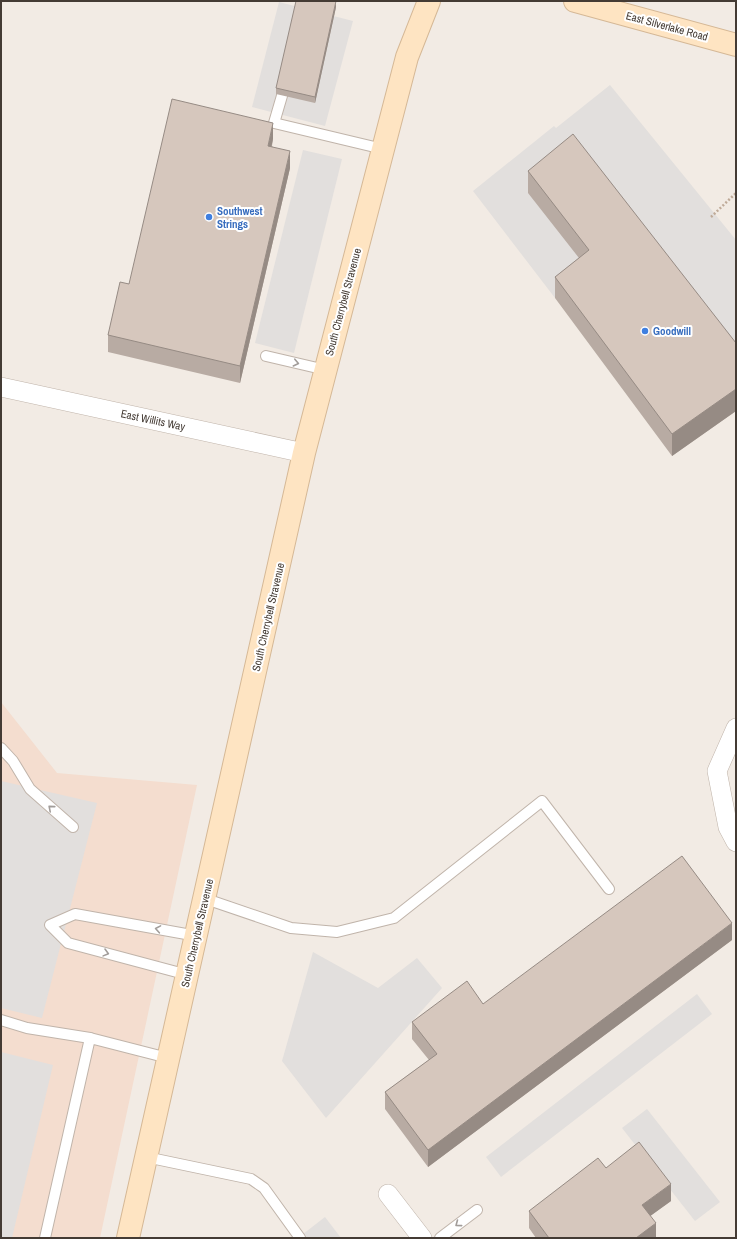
<svg xmlns="http://www.w3.org/2000/svg" width="737" height="1239" viewBox="0 0 737 1239" font-family="'Archivo Narrow',sans-serif">
  <style>
    .commercial { fill: #f4ddcf }
    .parking { fill: #e2dfdd }
    .lines { fill: none; stroke-linecap: round; stroke-linejoin: round }
    .lane-casing { stroke: #c0b4aa; stroke-width: 12 }
    .street-casing { stroke: #c0b4aa; stroke-width: 20 }
    .secondary-casing { stroke: #d5b896; stroke-width: 24 }
    .path { stroke: #bfaa98; stroke-width: 2.5; stroke-dasharray: 2 2; stroke-linecap: butt }
    .lane { stroke: #fff; stroke-width: 10 }
    .street { stroke: #fff; stroke-width: 19 }
    .secondary { stroke: #fee4c2; stroke-width: 22 }
    .wall { fill: #b8aba3 }
    .shaded-wall { fill: #968b84 }
    .building { fill: #d6c7bd; stroke: #968b84 }
    .oneway { stroke: #a29d9a }
    .shop-dot { fill: #3f7fe0; stroke: #fff; stroke-width: 1.5 }
    .labels { text-anchor: middle; dominant-baseline: central; stroke-width: 4; stroke-linejoin: round; paint-order: stroke }
    .street-label { font-size: 11px; fill: #443b34; stroke: #fff }
    .shop-label { font-size: 11px; font-weight: bold; fill: #366cbe; stroke: #fff; text-anchor: start }
  </style>
  <rect width="100%" height="100%" fill="#f2ebe4"/>
  <polygon class="commercial" points="1,702 57,773 197,785 100,1238 1,1238"/>
  <g class="parking">
    <polygon points="279,2 353,21 325,126 252,107"/>
    <polygon points="610,85 736,240 736,363 589,272 555,298 473,191 554,126 556,128"/>
    <polygon points="303,150 342,159 294,353 255,343"/>
    <polygon points="1,781 97,803 42,1018 1,1008"/>
    <polygon points="313,952 378,988 417,958 442,988 326,1118 282,1061"/>
    <polygon points="697,994 712,1014 501,1177 486,1157"/>
    <polygon points="1,1052 53,1065 12,1238 1,1238"/>
    <polygon points="647,1109 720,1202 695,1221 622,1128"/>
    <polygon points="325,1217 341,1238 298,1238"/>
  </g>
  <g class="lines">
    <defs>
      <g id="lane">
        <polyline points="286,82 274,123 383,149"/>
        <polyline points="266,356 326,370"/>
        <polyline points="1,748 13,761 30,789 73,827"/>
        <polyline points="206,899 291,928 337,932 394,918 542,801 609,889"/>
        <polyline points="188,975 68,943 50,925 75,914 197,936"/>
        <polyline points="1,1020 27,1028 90,1038"/>
        <polyline points="146,1157 251,1179 264,1188 300,1238"/>
        <polyline points="45,1238 90,1038 168,1058"/>
        <polyline points="440,1238 477,1210"/>
      </g>
      <g id="street">
        <polyline points="1,387 304,453"/>
        <polyline points="736,728 717,771 728,827 736,842"/>
        <polyline points="388,1194 422,1238"/>
      </g>
      <g id="secondary">
        <polyline points="575,1 736,45"/>
        <polyline points="128,1238 304,453 407,57 429,1"/>
      </g>
    </defs>
    <use href="#lane" class="lane-casing"/>
    <use href="#street" class="street-casing"/>
    <use href="#secondary" class="secondary-casing"/>
    <polyline class="path" points="711,217 736,193"/>
    <use href="#lane" class="lane"/>
    <use href="#street" class="street"/>
    <use href="#secondary" class="secondary"/>
  </g>
  <g class="wall">
    <polygon points="336,7 315,103 276,94 276,88"/>
    <polygon points="273,139 272,146 290,168 240,383 108,352 108,335 129,284"/>
    <polygon points="528,171 736,343 736,411 672,456 555,298 555,277 579,258 528,193"/>
    <polygon points="732,940 428,1167 385,1109 385,1092 429,1060 412,1039 412,1022"/>
    <polygon points="671,1201 650,1216 656,1238 536,1238 529,1228 529,1211"/>
  </g>
  <g class="shaded-wall">
    <polygon points="336,1 336,7 315,103 315,97"/>
    <polygon points="273,123 273,139 268,162 268,146"/>
    <polygon points="290,151 290,168 240,383 240,366"/>
    <polygon points="736,389 736,411 672,456 672,434"/>
    <polygon points="732,923 732,940 428,1167 428,1150"/>
    <polygon points="671,1184 671,1201 642,1222 642,1205"/>
    <polygon points="656,1223 656,1238 636,1238"/>
  </g>
  <g class="building">
    <polygon points="296,1 336,1 315,97 276,88"/>
    <polygon points="172,99 273,123 268,146 290,151 240,366 108,335 120,282 129,284"/>
    <polygon points="573,134 736,343 736,389 672,434 555,277 589,250 528,171"/>
    <polygon points="682,856 732,923 428,1150 385,1092 437,1054 412,1022 467,981 483,1004"/>
    <polygon points="639,1142 671,1184 642,1205 656,1223 636,1238 549,1238 529,1211 598,1158 606,1168"/>
  </g>
  <defs><path id="oneway-chevron" d="M-2-3.5L2.5 0L-2 3.5" fill="none" stroke-width="1.6" stroke-linecap="round" stroke-linejoin="round"/></defs>
  <g class="oneway">
    <use href="#oneway-chevron" transform="translate(296 363) rotate(13)"/>
    <use href="#oneway-chevron" transform="translate(51 808) rotate(-139)"/>
    <use href="#oneway-chevron" transform="translate(158 929) rotate(-170)"/>
    <use href="#oneway-chevron" transform="translate(106 953) rotate(15)"/>
    <use href="#oneway-chevron" transform="translate(458 1224) rotate(143)"/>
  </g>
  <g class="shop-dot">
    <circle cx="209" cy="217" r="4"/>
    <circle cx="645" cy="331" r="4"/>
  </g>
  <g class="labels">
    <g class="street-label">
      <text transform="translate(667 26) rotate(15)">East Silverlake Road</text>
      <text transform="translate(343 302) rotate(-75)">South Cherrybell Stravenue</text>
      <text transform="translate(153 420) rotate(12)">East Willits Way</text>
      <text transform="translate(268 617) rotate(-77)">South Cherrybell Stravenue</text>
      <text transform="translate(197 933) rotate(-77)">South Cherrybell Stravenue</text>
    </g>
    <g class="shop-label">
      <text x="217" y="211">Southwest<tspan x="217" dy="13">Strings</tspan></text>
      <text x="653" y="331">Goodwill</text>
    </g>
  </g>
  <rect width="737" height="1239" fill="none" stroke="#443b34" stroke-width="4"/>
</svg>
